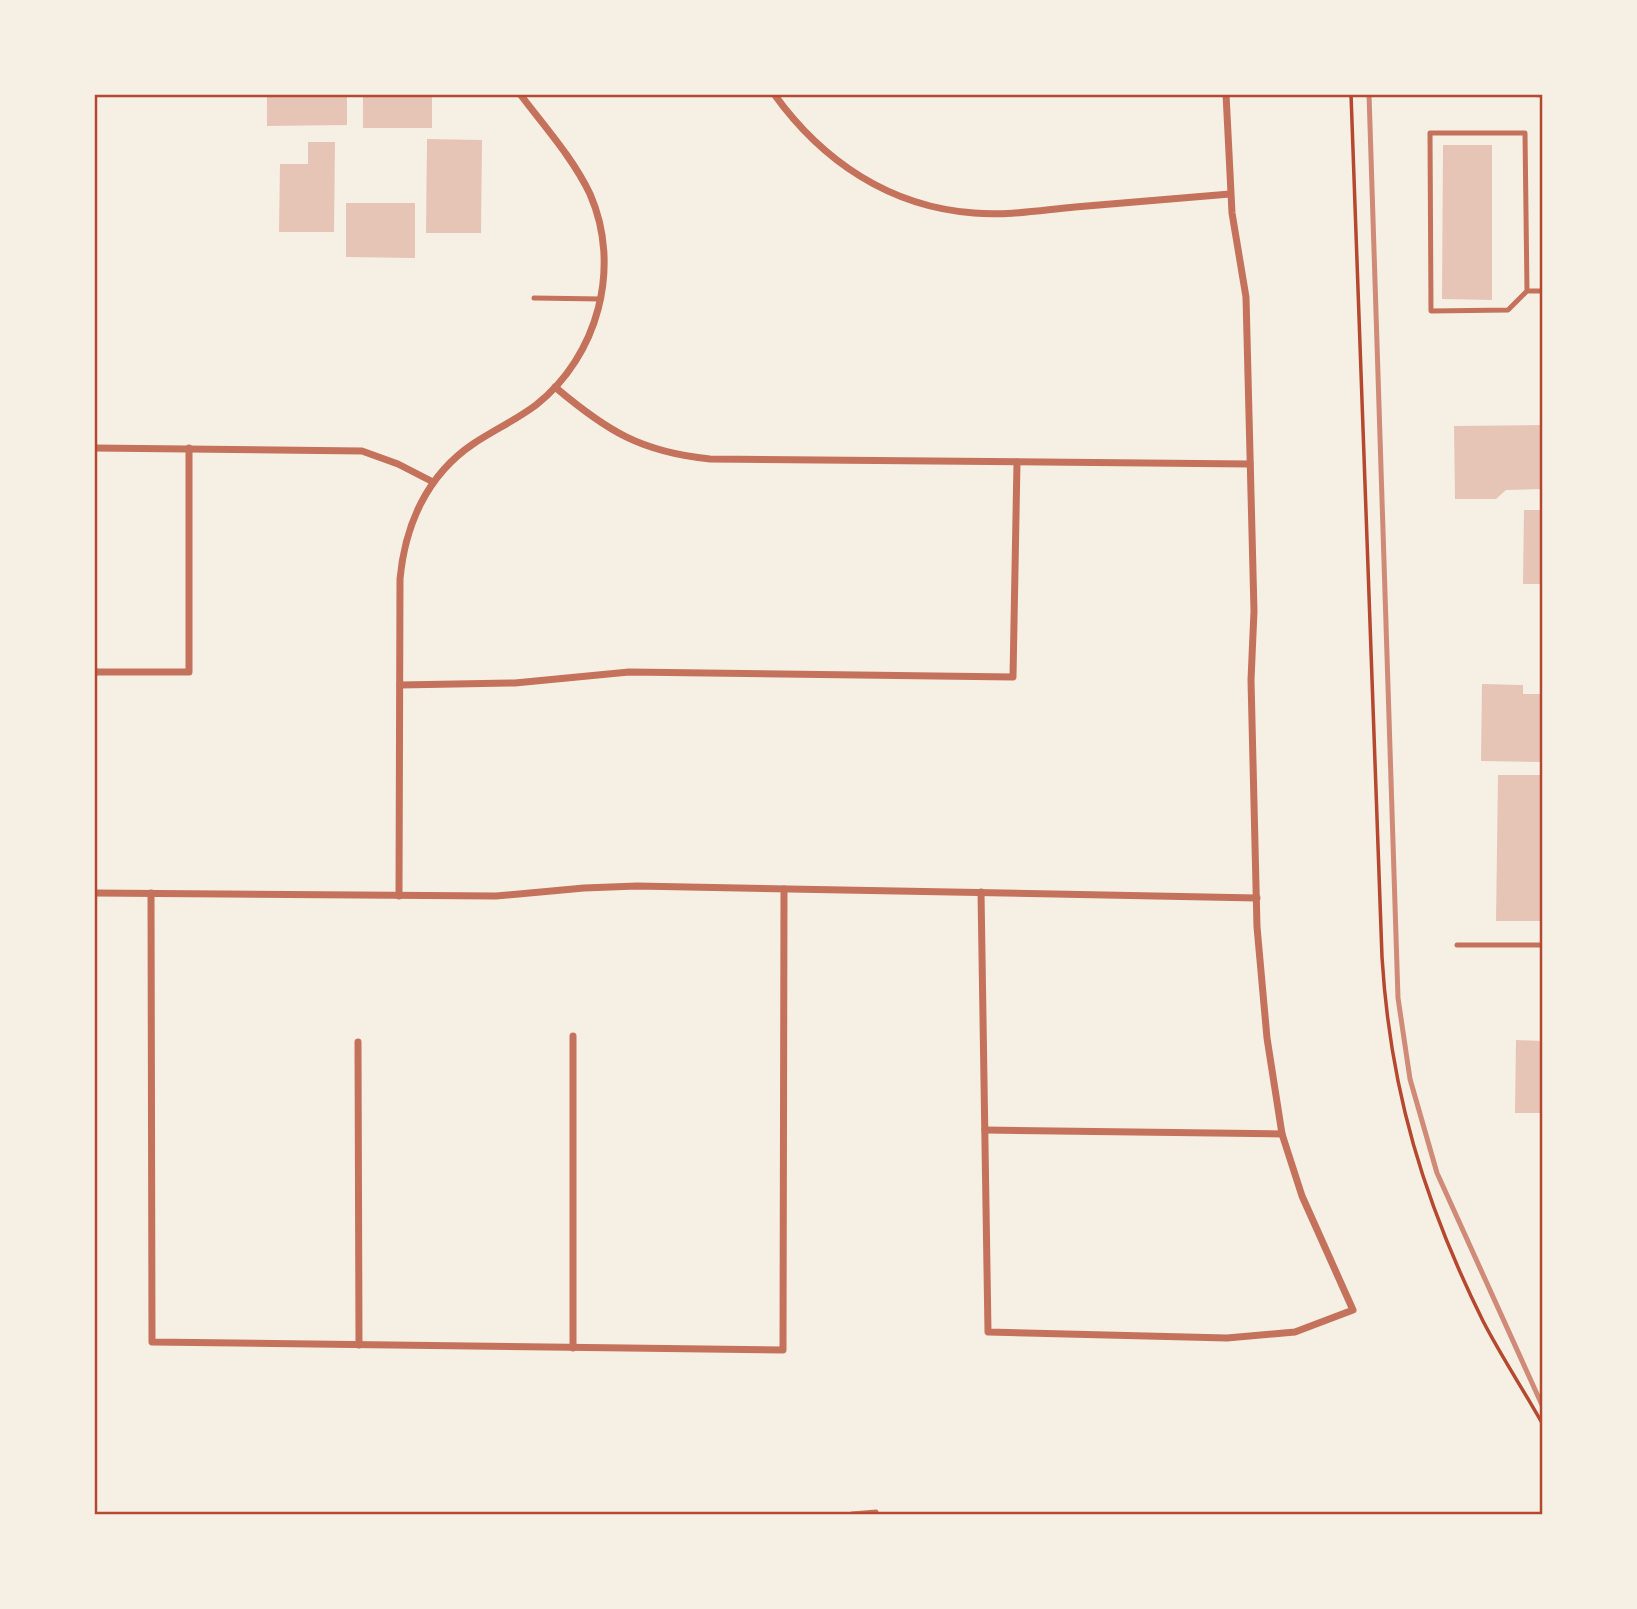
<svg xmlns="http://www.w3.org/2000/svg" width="1637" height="1609" viewBox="0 0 1637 1609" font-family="Jost,sans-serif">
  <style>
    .building { fill: #e6c5b7 }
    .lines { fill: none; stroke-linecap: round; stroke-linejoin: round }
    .path { stroke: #b5482f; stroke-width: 3.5 }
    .service { stroke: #c5725c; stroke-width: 5 }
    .minor { stroke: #c5725c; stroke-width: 7 }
    .rail { stroke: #cf8b77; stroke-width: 5 }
    .neatline { fill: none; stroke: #b5482f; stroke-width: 2.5 }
  </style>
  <rect width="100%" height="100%" fill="#f6efe4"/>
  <g class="building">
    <polygon points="267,94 347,94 347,125 267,126"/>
    <rect x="363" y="94" width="69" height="34"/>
    <polygon points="427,139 482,140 481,233 426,233"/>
    <polygon points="308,142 335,142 334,232 279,232 280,164 308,164"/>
    <polygon points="1443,145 1492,145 1492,300 1442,299"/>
    <polygon points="346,203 415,203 415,258 346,257"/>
    <polygon points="1542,425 1542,489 1506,490 1496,499 1455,499 1454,426"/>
    <polygon points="1524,510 1542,510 1542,584 1523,584"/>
    <polygon points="1482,684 1523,685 1523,694 1542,694 1542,762 1481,761"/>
    <polygon points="1498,775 1542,775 1542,921 1496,921"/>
    <polygon points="1516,1040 1542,1041 1542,1113 1515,1113"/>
  </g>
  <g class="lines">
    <path class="path" d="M1351,94L1382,957C1390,1090 1424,1202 1483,1321C1501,1356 1523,1389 1542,1423"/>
    <g class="service">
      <polyline points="1529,94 1542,95"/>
      <polyline points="1527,291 1525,133 1430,133 1431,311 1508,310 1527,291 1542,291"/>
      <polyline points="534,298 601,299"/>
      <polyline points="1457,945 1542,945"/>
      <polyline points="852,1514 876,1512"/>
    </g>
    <g class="minor">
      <path d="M774,94C822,161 890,207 974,213C1007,216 1042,210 1075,207C1127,203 1178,198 1230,194"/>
      <path d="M555,387C607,431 641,452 710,459L1250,464"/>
      <polyline points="94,448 362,451 398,464 433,482"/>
      <polyline points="94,672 189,672 189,448"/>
      <polyline points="400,685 515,683 629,672 1013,677 1017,462"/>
      <polyline points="981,892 988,1332 1227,1338 1295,1332 1353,1310 1302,1196 1282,1134 1267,1038 1257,927 1251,680 1254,611 1246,297 1232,213 1226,94"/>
      <polyline points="94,893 496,896 584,888 637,886 1257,898"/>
      <polyline points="151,893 152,1342 783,1350 784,889"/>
      <path d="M399,896L400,579C405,525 427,475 473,444C494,430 516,420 536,405C598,356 622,267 590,194C573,158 544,126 520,94"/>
      <polyline points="573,1036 573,1348"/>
      <polyline points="358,1042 359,1345"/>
      <polyline points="985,1130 1282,1134"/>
    </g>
    <polyline class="rail" points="1369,94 1398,998 1410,1079 1437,1173 1542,1405"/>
  </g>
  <rect width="1637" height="1609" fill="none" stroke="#f6efe4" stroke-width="192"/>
  <rect x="96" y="96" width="1445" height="1417" class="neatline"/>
</svg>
